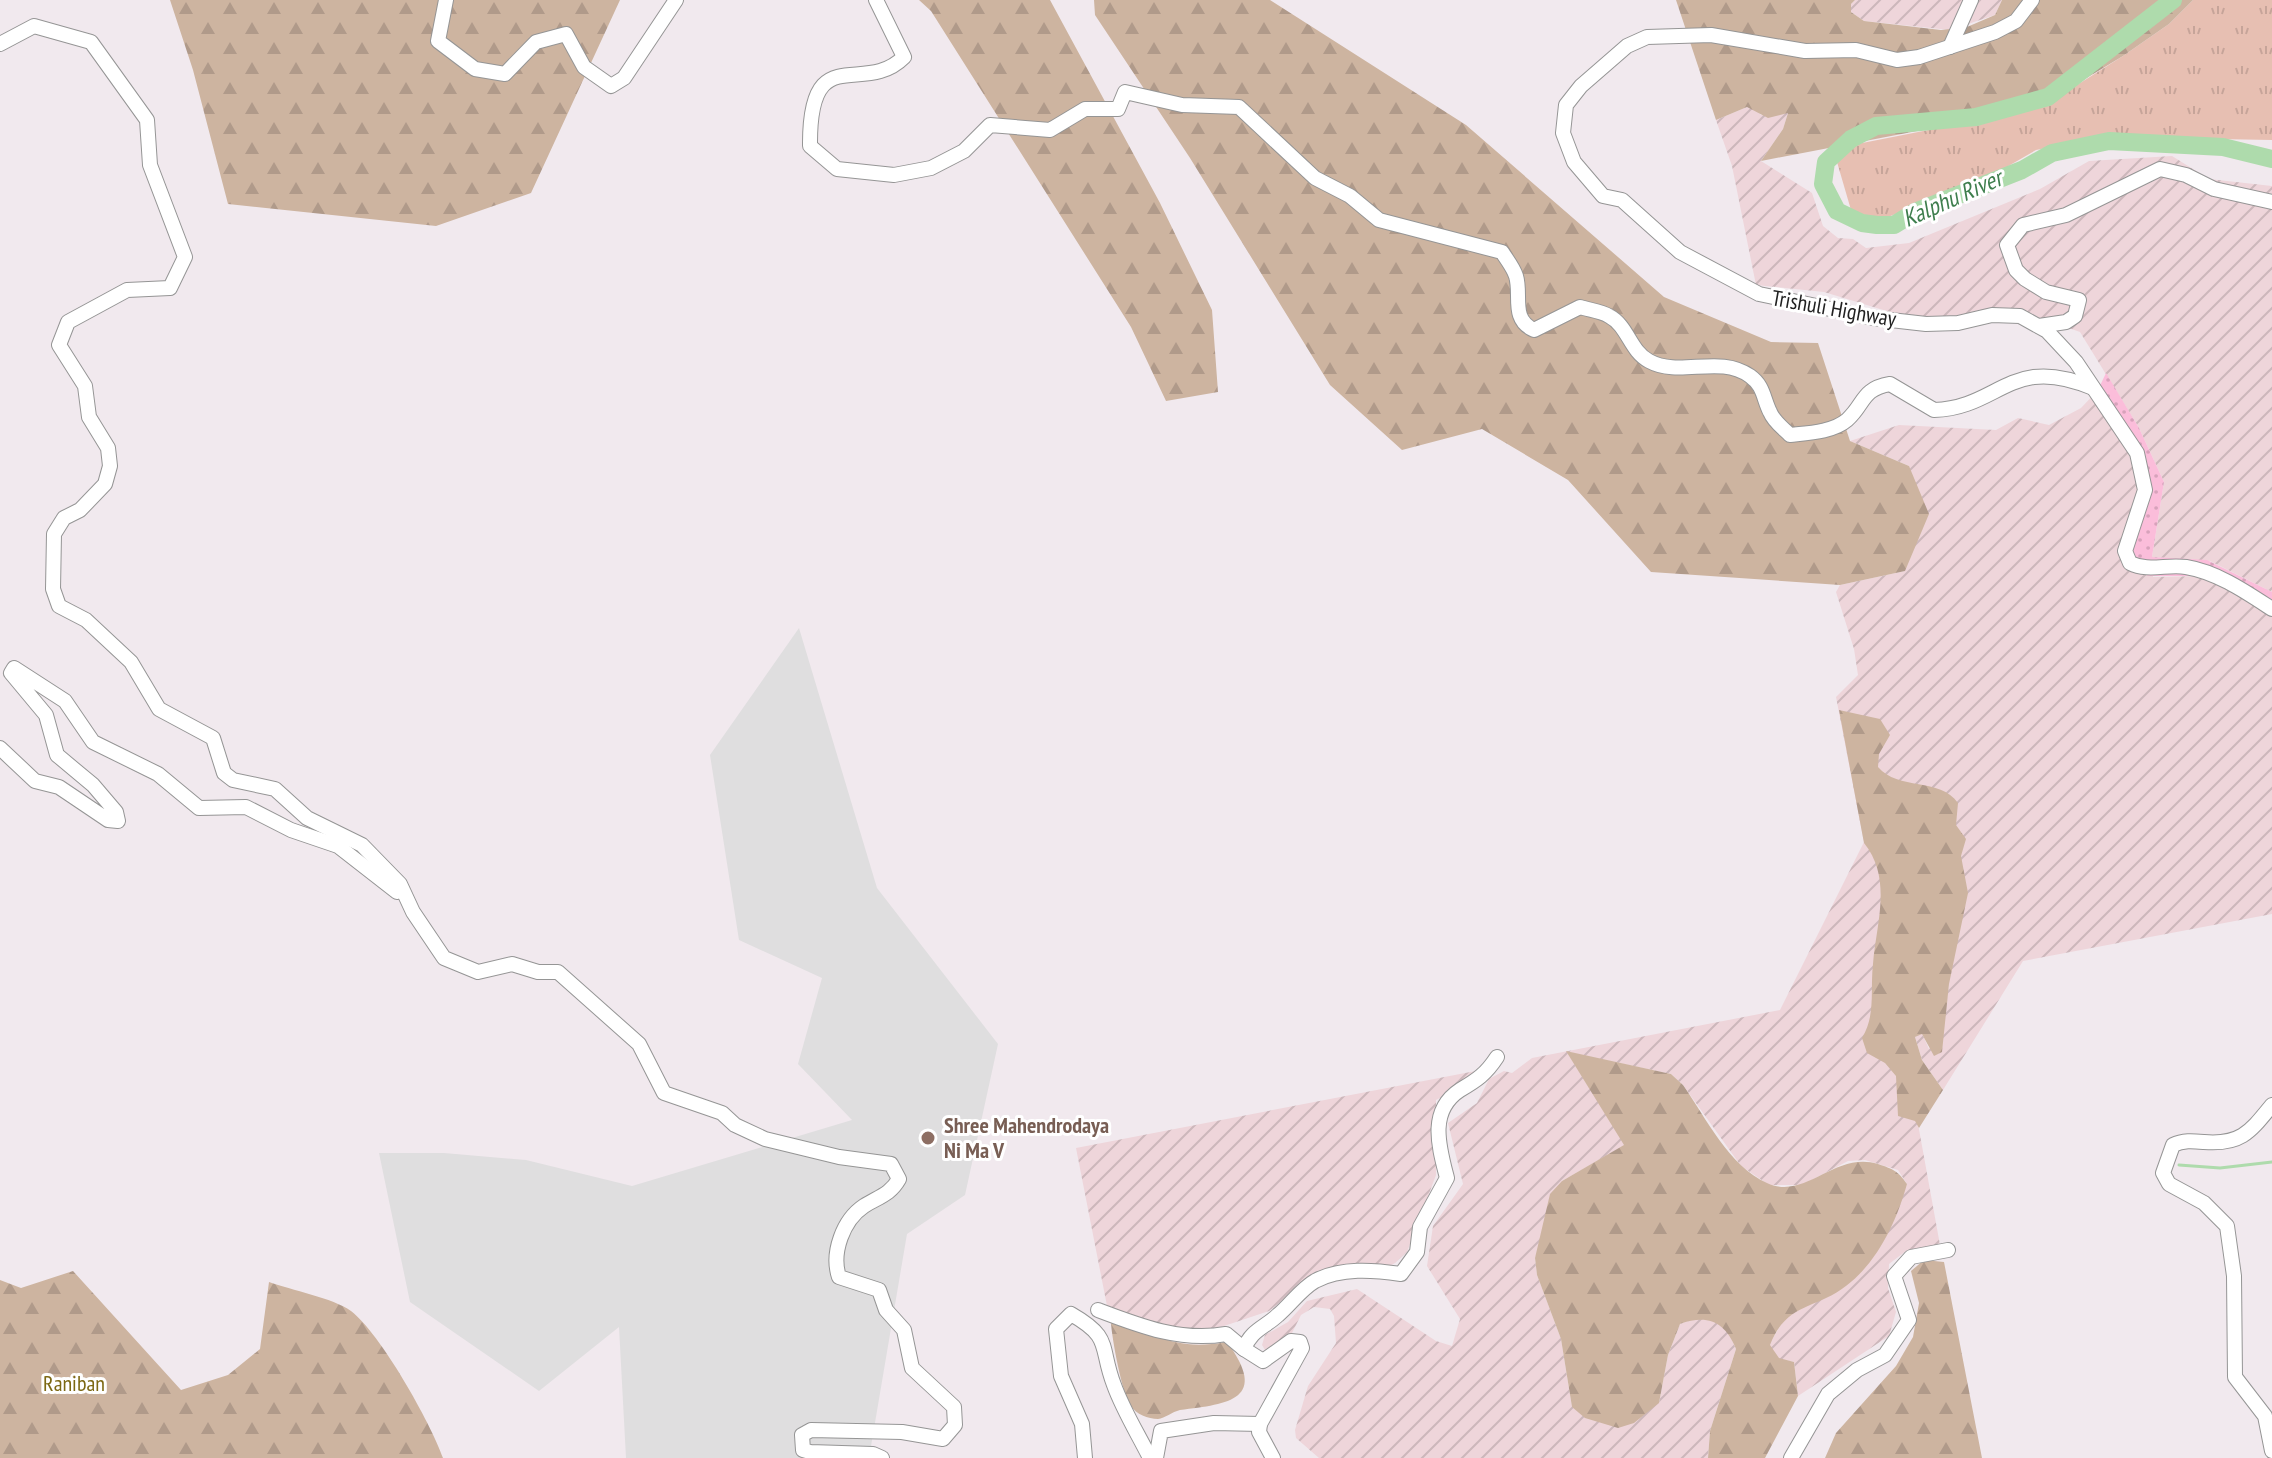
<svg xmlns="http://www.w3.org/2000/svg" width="2272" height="1458" viewBox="0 0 2272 1458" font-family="'PT Sans Narrow',sans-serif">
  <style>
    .residential { fill: #dfdedf }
    .farmland { fill: url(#farmland-furrows) }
    .grass { fill: url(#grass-tufts) }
    .forest { fill: url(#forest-firs) }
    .sand { fill: url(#sand-dots) }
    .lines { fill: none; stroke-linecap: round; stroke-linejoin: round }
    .stream { stroke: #aedbac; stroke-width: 3 }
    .river { stroke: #aedbac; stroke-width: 18 }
    .minor-casing { stroke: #959595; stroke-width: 16 }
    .minor { stroke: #fff; stroke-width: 14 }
    .education-dot { fill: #8d6e63; stroke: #fff; stroke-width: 3 }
    .labels { text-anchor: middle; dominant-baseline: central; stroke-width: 6; stroke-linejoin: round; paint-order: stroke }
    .street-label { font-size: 22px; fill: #212121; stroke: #fff }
    .education-label { font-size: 22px; font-weight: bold; fill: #785e54; stroke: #fff; text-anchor: start }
    .park-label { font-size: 22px; fill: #7c6813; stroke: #fff }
    .water-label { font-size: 24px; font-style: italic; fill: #3e7e4d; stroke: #fff }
  </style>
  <defs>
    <pattern id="farmland-furrows" width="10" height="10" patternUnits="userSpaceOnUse" patternTransform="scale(2)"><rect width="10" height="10" fill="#eed5da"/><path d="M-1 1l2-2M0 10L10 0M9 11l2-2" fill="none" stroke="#ccb7bb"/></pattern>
    <pattern id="grass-tufts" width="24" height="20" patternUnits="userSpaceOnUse" patternTransform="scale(2)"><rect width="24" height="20" fill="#e7bfb2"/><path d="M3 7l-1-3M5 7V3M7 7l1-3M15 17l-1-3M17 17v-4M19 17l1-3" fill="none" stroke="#c6a499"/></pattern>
    <pattern id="forest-firs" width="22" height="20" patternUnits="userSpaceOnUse" patternTransform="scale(2)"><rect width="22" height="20" fill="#cdb4a0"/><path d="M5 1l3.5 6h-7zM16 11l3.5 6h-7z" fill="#b09a8a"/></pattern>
    <pattern id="sand-dots" width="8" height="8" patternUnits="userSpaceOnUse" patternTransform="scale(2)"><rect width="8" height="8" fill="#fbbdda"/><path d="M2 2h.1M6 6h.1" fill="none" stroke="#d7a2bb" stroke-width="1.8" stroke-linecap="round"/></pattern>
  </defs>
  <rect width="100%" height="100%" fill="#f1e9ee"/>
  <polygon class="residential" points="799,628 877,888 998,1044 965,1195 907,1234 869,1458 626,1458 619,1327 539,1391 410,1302 379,1153 444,1153 526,1160 632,1186 852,1120 798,1064 822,978 739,940 710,755"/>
  <g class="farmland">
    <polygon points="1855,0 2002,0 1995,15 1950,30 1864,21 1851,12 1851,4"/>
    <polygon points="1747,107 1755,108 1761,115 1788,113 1783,129 1761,161 1812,193 1823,226 1838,238 1853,239 1866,248 1909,243 2040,189 2089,161 2172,156 2209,179 2272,186 2272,592 2210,561 2152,557 2164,482 2139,428 2080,332 2027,313 1960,319 1903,316 1824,292 1756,285 1732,166 1716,120"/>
    <polygon points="2098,390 2150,495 2145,520 2153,577 2203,576 2272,607 2272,914 2023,961 1943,1090 1922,1060 1915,1037 1922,1033 1929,1049 1943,1029 1949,984 1893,986 1940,1245 1906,1251 1889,1264 1888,1288 1896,1312 1889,1336 1798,1396 1794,1362 1779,1359 1769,1345 1786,1316 1846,1286 1907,1184 1898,1170 1865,1160 1848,1161 1802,1185 1769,1185 1741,1166 1683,1085 1671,1074 1567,1052 1625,1145 1562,1181 1535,1258 1537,1275 1561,1339 1572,1407 1659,1403 1668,1355 1680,1324 1696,1318 1715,1320 1729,1333 1736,1349 1710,1431 1708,1458 1319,1458 1296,1438 1295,1430 1308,1386 1336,1343 1334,1316 1330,1309 1314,1307 1301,1315 1291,1335 1265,1350 1262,1345 1265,1335 1288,1322 1307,1301 1357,1289 1436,1341 1452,1346 1460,1319 1427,1266 1433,1226 1463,1184 1448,1123 1477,1103 1489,1079 1504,1071 1512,1073 1532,1058 1780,1010 1864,842 1836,697 1858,675 1854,649 1836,592 1840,585 1905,571 1909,466 1850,441 1899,425 1996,430 2018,418 2049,425 2081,408"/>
    <polygon points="1486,1069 1468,1084 1436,1100 1436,1175 1407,1252 1395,1263 1388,1267 1363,1263 1328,1270 1308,1280 1269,1311 1218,1328 1172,1328 1108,1311 1076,1148"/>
  </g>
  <polygon class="grass" points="2193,0 2272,0 2272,140 2103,137 2036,150 1991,176 1883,219 1866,219 1851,210 1837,162 1847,146 2030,110 2058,97 2123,56 2169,24"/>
  <g class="forest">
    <polygon points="170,0 620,0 531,193 436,226 228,204 193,70"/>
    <polygon points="919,0 1050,0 1160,203 1212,310 1218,392 1166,401 1131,327 931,11"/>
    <polygon points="1094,0 1270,0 1466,125 1664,297 1771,342 1818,343 1850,441 1909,466 1929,514 1905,571 1840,585 1651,572 1568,480 1482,429 1402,450 1330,385 1190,158 1095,15"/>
    <polygon points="1676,0 1855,0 1851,4 1851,12 1864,21 1941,30 1967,27 1995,15 2002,0 2193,0 2169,24 2123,56 2037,108 1761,161 1783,129 1788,113 1768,118 1747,107 1716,120"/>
    <path d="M1839,710L1880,719L1890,735L1879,754L1878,767C1898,791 1940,777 1958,803L1956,825L1966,839L1961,856L1968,893L1949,984L1942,1052L1934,1056L1922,1034L1915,1037L1922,1060L1943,1090L1919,1128L1915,1121L1898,1116L1896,1076L1885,1063L1867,1053L1862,1038C1876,1015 1870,991 1873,964C1876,924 1893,879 1864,843Z"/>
    <path d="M1566,1051L1671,1074L1683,1085C1706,1118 1729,1166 1767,1183C1806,1201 1834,1151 1878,1164C1893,1169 1898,1171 1907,1184C1897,1220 1878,1262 1846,1286C1815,1310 1787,1302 1770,1345L1779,1358L1794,1362L1798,1396L1765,1458H1708L1710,1431L1736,1349C1725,1322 1708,1314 1680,1324L1668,1355L1659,1403L1634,1423L1618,1428L1585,1418L1572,1407L1561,1339L1537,1275L1535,1258L1550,1194L1562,1181L1624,1145Z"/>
    <polygon points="1924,1260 1944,1262 1982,1458 1825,1458 1836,1433 1896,1366 1913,1337 1919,1303 1911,1271"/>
    <path d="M73,1271L181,1390L228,1375L260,1349L269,1282C291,1290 333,1298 351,1311C380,1333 431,1423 443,1458H0V1280L21,1288Z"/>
    <path d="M1111,1323C1162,1332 1170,1352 1227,1342C1269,1399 1230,1404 1180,1410C1172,1412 1165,1418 1158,1419C1148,1419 1136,1414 1131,1406C1122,1394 1112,1339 1111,1323Z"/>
  </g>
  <polygon class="sand" points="2106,373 2139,428 2164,482 2152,557 2207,560 2272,592 2272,607 2203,576 2148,576 2129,561 2150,495 2098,390"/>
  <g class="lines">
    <polyline class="stream" points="2179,1165 2220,1168 2272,1162"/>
    <polyline class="river" points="2173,0 2048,97 1976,117 1876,126 1851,139 1826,162 1823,184 1837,211 1862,223 1877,225 1894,225 1915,212 2022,170 2052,153 2109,141 2223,147 2272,159"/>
    <defs>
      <g id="minor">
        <polyline points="446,0 438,41 475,69 505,74 536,42 566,34 584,67 611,86 624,78 676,0"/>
        <path d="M876,0L904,57C863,98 809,37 810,146L837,169L894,175L931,168L964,151L990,125L1050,130L1085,109H1118L1125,92L1182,105L1239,107L1315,178L1350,196L1379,220L1502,252C1507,260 1513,267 1516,276C1522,295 1510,319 1534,330L1580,307C1589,310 1601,311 1609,316C1628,326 1630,351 1649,361C1680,378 1719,354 1750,376C1764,386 1763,398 1770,412C1774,422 1783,428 1790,435C1808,433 1833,432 1847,420C1865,404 1861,389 1890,384L1934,410C2000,408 2010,353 2093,388"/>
        <path d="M2032,0L2016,21L1995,32L1919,57L1897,60L1856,50L1805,51L1711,35L1647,37L1627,46L1581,86L1566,105L1563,133L1574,162L1603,196L1622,200L1680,252L1759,294L1873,318L1926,324L1958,323L1992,315L2020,316L2047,331L2076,362L2137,453L2145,490L2125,551L2130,563C2148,572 2167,564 2186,567C2217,572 2246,592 2272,609"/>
        <path d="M0,44L34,26L91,42L147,120L150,165L185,257L170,288L127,290L68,322L59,345L85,386L89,417L108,448L110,466L105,484L80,510L64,518L54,534L53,589L59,606L86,620L131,662L159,709L213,738L224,773L233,780L275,789L307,818L362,845L400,884L413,912L444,958L478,972L512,964L538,972H558L639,1044L664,1093L722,1113L735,1125L765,1139L839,1157L891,1164L899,1179C890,1195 878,1197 864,1206C843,1220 831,1253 839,1277L879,1290L886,1310L904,1330L912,1368L954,1407L955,1425L943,1439L902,1432L811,1430L802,1435L803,1450L810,1452L873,1454L882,1458"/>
        <polyline points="1950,47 1971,0"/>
        <polyline points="2039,326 2066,322 2075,316 2079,300 2046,292 2025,279 2016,270 2007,245 2023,225 2066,215 2160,169 2186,175 2214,189 2272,202"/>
        <polyline points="0,748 35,781 59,787 108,820 118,821 116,812 93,785 57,755 46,715 11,673 14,668 65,701 93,742 158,774 199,808 246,807 291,830 338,846 397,892"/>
        <path d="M2272,1105C2250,1132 2241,1145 2204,1142C2193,1141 2183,1140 2173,1145L2163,1173L2169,1184L2204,1203L2227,1226L2234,1276L2235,1377L2265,1416L2272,1451"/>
        <path d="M1098,1310C1140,1326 1181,1342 1226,1334L1244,1349"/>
        <path d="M1085,1458L1082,1424L1061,1376L1056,1329L1071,1314C1113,1338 1099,1346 1114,1385C1123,1410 1138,1434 1150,1458"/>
        <polyline points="1156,1458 1161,1431 1214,1423 1260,1424"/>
        <path d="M1273,1458L1259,1432L1260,1424L1302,1348L1300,1342L1291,1341L1263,1361L1244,1349C1251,1330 1264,1328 1278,1315C1290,1305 1301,1289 1315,1281C1341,1267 1374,1270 1401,1274L1417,1252L1420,1227L1447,1178C1439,1147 1428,1111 1460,1090C1477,1080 1486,1074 1497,1057"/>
        <polyline points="1791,1458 1828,1394 1857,1370 1885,1355 1909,1320 1894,1276 1911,1257 1948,1250"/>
      </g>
    </defs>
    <use href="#minor" class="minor-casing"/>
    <use href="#minor" class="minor"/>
  </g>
  <circle class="education-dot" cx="928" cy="1138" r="8"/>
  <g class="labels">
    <g class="street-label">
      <text transform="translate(1834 308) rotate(10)">Trishuli Highway</text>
    </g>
    <g class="education-label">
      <text x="944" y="1125">Shree Mahendrodaya<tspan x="944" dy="25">Ni Ma V</tspan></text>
    </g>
    <g class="park-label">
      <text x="74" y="1383">Raniban</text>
    </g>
    <g class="water-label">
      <text transform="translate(1952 198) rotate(-24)">Kalphu River</text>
    </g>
  </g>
</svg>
